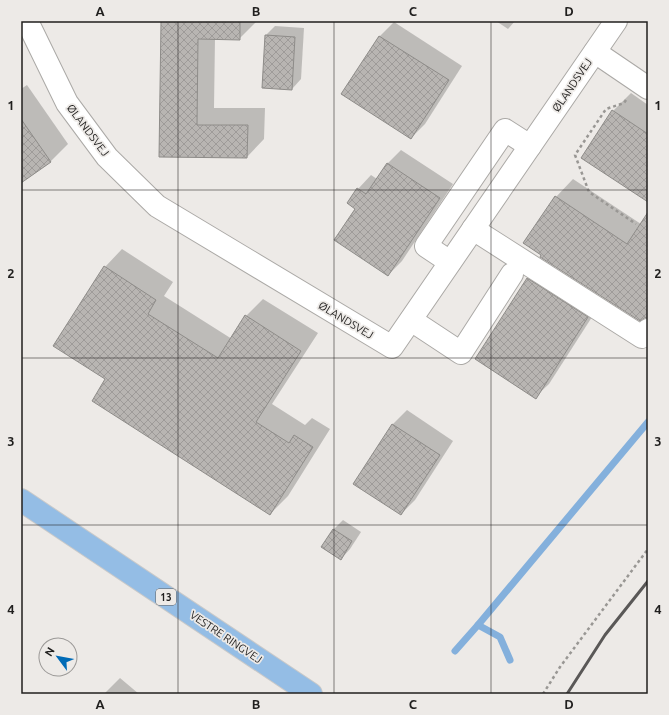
<svg xmlns="http://www.w3.org/2000/svg" width="669" height="715" viewBox="0 0 669 715" font-family="Ubuntu,sans-serif">
  <style>
    .shadow { fill: #0003 }
    .lines { fill: none; stroke-linecap: round; stroke-linejoin: round }
    .stream { stroke: #84b0dc; stroke-width: 7 }
    .building { fill: url(#building-cross-hatch); stroke: #8e8c89 }
    .minor-casing { stroke: #aba9a6; stroke-width: 24 }
    .major-casing { stroke: #c9c9c9; stroke-width: 24 }
    .path { stroke: #999794; stroke-width: 2.5; stroke-dasharray: 3 3; stroke-linecap: butt }
    .minor { stroke: #fff; stroke-width: 22 }
    .major { stroke: #94bde5; stroke-width: 22 }
    .rail { stroke: #5a5857; stroke-width: 3 }
    .grid { fill: none; stroke: #201f1e; stroke-width: 1; stroke-opacity: 0.55 }
    .labels { text-anchor: middle; dominant-baseline: central; stroke-width: 3.5; stroke-linejoin: round; paint-order: stroke }
    .shield { fill: #edeae7; stroke: #5e5c5a; stroke-width: 1 }
    .shield-label { font-size: 10px; font-weight: bold; fill: #201f1e }
    .street-label { font-size: 11px; fill: #201f1e; stroke: #edeae7 }
    .neatline { fill: none; stroke: #201f1e; stroke-width: 1.5 }
    .grid-label { font-size: 13px; text-anchor: middle; font-weight: bold; fill: #201f1e }
  </style>
  <defs>
    <pattern id="building-cross-hatch" width="8" height="8" patternUnits="userSpaceOnUse"><rect width="8" height="8" fill="#b8b5b2"/><path d="M0 0l8 8M0 8l8-8" fill="none" stroke="#9e9b99"/></pattern>
  </defs>
  <rect width="100%" height="100%" fill="#edeae7"/>
  <g class="shadow">
    <polygon points="162,21 257,21 239,39 215,38 214,108 265,108 264,139 247,157 160,156"/>
    <polygon points="496,21 515,21 508,29"/>
    <polygon points="394,22 462,66 425,124 411,138 343,94 380,36"/>
    <polygon points="275,26 304,28 301,79 292,89 266,35"/>
    <polygon points="27,85 68,144 50,162 21,182 21,89"/>
    <polygon points="631,93 648,105 648,201 613,111"/>
    <polygon points="401,150 453,184 402,261 388,275 357,209 358,189 371,175 377,179 388,163"/>
    <polygon points="573,179 641,224 648,214 648,314 556,197"/>
    <polygon points="122,249 173,282 164,296 232,339 246,316 263,299 318,333 272,404 305,425 312,418 330,429 288,496 270,514 107,379 105,267"/>
    <polygon points="541,265 601,303 549,384 535,397 527,279"/>
    <polygon points="407,410 453,441 415,500 401,514 354,483 393,424"/>
    <polygon points="343,520 361,532 350,549 341,559 323,547 334,529"/>
    <polygon points="120,678 139,694 104,694"/>
  </g>
  <g class="lines">
    <g class="stream">
      <polyline points="478,625 648,422"/>
      <polyline points="455,651 478,625 500,637 510,660"/>
    </g>
  </g>
  <g class="building">
    <polygon points="161,21 240,21 240,40 198,39 197,125 248,125 247,158 159,157"/>
    <polygon points="265,35 295,37 292,90 262,88"/>
    <polygon points="379,36 449,80 411,139 341,94"/>
    <polygon points="612,110 648,134 648,202 581,158"/>
    <polygon points="21,119 51,162 21,183"/>
    <polygon points="387,163 440,198 388,276 334,240 355,209 347,203 357,188 366,194"/>
    <polygon points="555,196 627,244 648,212 648,318 644,318 640,321 540,257 541,255 523,243"/>
    <polygon points="104,266 156,300 148,314 218,358 245,315 301,351 256,422 289,443 294,435 313,447 270,515 92,401 105,379 53,346"/>
    <polygon points="527,278 588,317 536,399 475,359"/>
    <polygon points="392,424 440,455 401,515 353,484"/>
    <polygon points="333,529 352,541 341,560 321,547"/>
  </g>
  <g class="lines">
    <defs>
      <g id="minor">
        <polyline points="27,21 67,103 107,157 157,206 392,347 616,21"/>
        <polyline points="595,52 648,88"/>
        <polyline points="473,229 642,337 648,330"/>
        <polyline points="450,262 426,246 505,130 530,146"/>
        <polyline points="411,320 461,353 512,274"/>
      </g>
      <polyline id="major" points="21,500 311,694"/>
    </defs>
    <use href="#minor" class="minor-casing"/>
    <use href="#major" class="major-casing"/>
    <g class="path">
      <polyline points="626,100 624,103 606,109 575,155 589,192 636,224"/>
      <polyline points="543,694 560,667 648,549"/>
    </g>
    <use href="#minor" class="minor"/>
    <use href="#major" class="major"/>
    <polyline class="rail" points="567,694 605,635 648,581"/>
  </g>
  <path class="grid" d="M178,21V694M334,21V694M491,21V694M21,190H648M21,358H648M21,525H648"/>
  <g class="labels">
    <rect class="shield" x="156" y="589" width="20" height="16" rx="3"/>
    <g class="shield-label">
      <text x="166" y="597">13</text>
    </g>
    <g class="street-label">
      <text transform="translate(572 85) rotate(-56)">ØLANDSVEJ</text>
      <text transform="translate(88 130) rotate(53)">ØLANDSVEJ</text>
      <text transform="translate(346 320) rotate(31)">ØLANDSVEJ</text>
      <text transform="translate(226 637) rotate(34)">VESTRE RINGVEJ</text>
    </g>
  </g>
  <rect width="669" height="715" fill="none" stroke="#edeae7" stroke-width="44"/>
  <g transform="translate(58 657) rotate(302)"><circle r="19" fill="#edeae7" stroke="#9b9997"/>
  <path d="M0-3L7 15L0 10L-7 15Z" fill="#006bb7"/>
  <text y="-6" font-size="11" font-weight="bold" text-anchor="middle" fill="#201f1e">N</text>
  </g>
  <rect x="22" y="22" width="625" height="671" class="neatline"/>
  <g class="grid-label">
    <text x="100" y="16">A</text>
    <text x="256" y="16">B</text>
    <text x="413" y="16">C</text>
    <text x="569" y="16">D</text>
    <text x="11" y="110">1</text>
    <text x="658" y="110">1</text>
    <text x="11" y="278">2</text>
    <text x="658" y="278">2</text>
    <text x="11" y="446">3</text>
    <text x="658" y="446">3</text>
    <text x="11" y="614">4</text>
    <text x="658" y="614">4</text>
    <text x="100" y="709">A</text>
    <text x="256" y="709">B</text>
    <text x="413" y="709">C</text>
    <text x="569" y="709">D</text>
  </g>
</svg>
